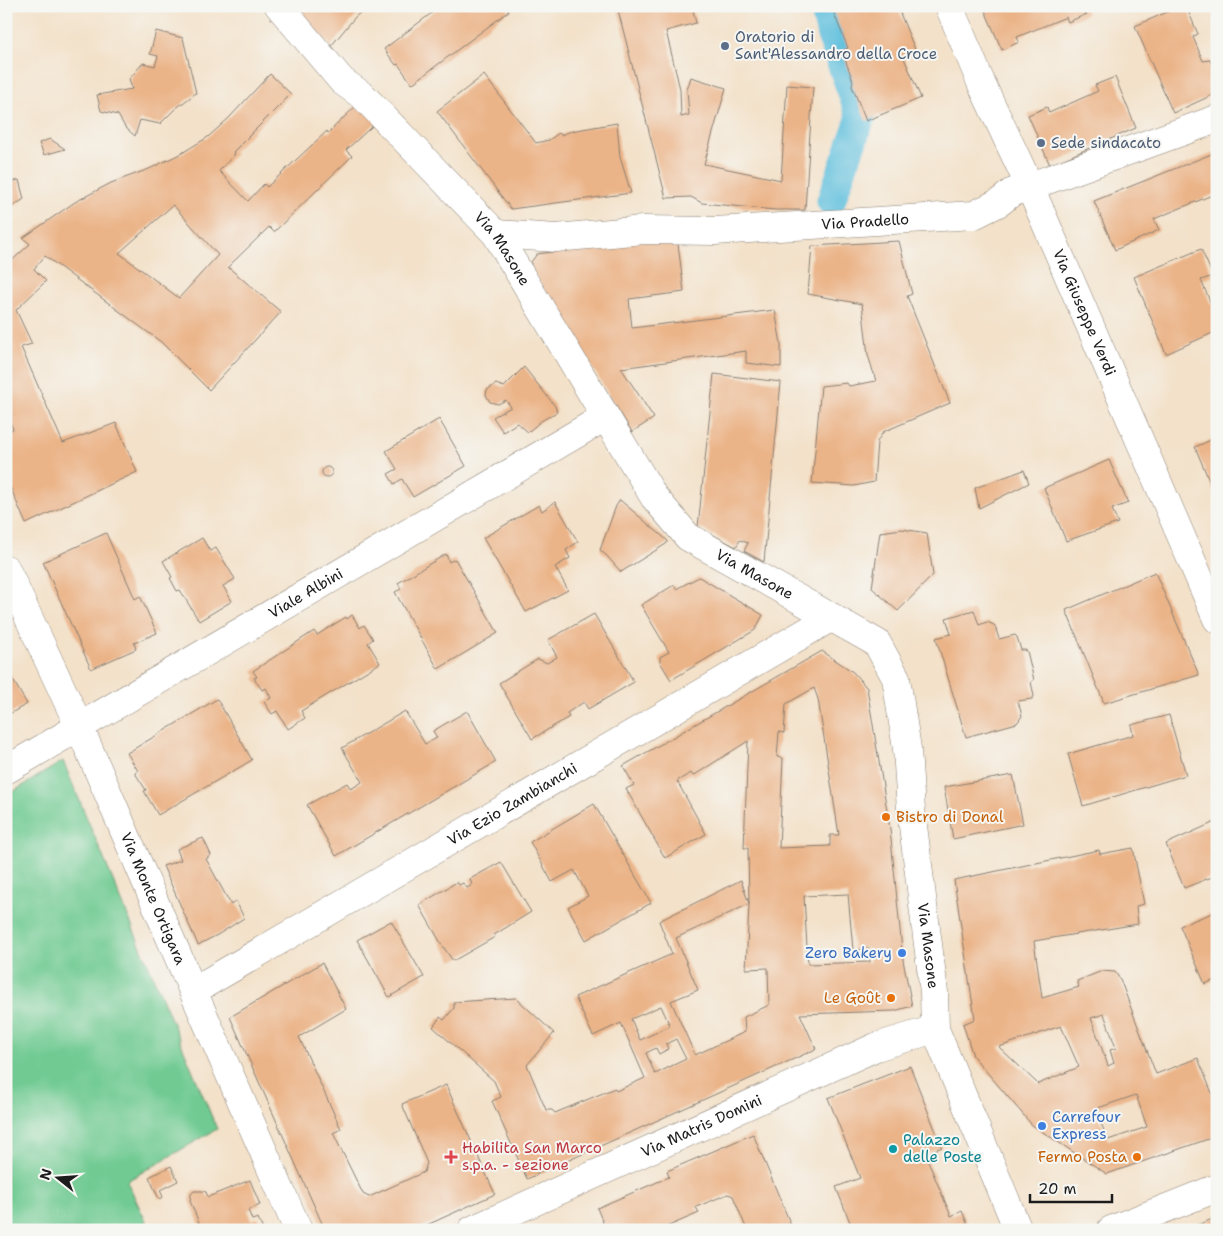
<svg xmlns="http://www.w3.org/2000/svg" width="1223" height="1236" viewBox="0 0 1223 1236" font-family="'Shantell Sans',sans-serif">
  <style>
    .green { fill: #70ca92; stroke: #467357 }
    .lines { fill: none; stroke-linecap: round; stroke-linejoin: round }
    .canal { stroke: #5ebfdd; stroke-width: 29 }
    .building { fill: #ebb488; fill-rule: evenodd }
    .minor-casing { stroke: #887e72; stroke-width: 29 }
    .tertiary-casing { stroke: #887e72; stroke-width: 29 }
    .minor { stroke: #fff; stroke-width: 28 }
    .tertiary { stroke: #fff; stroke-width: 28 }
    .service-dot { fill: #5c6f8a; stroke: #f6f6f2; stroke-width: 2 }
    .food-dot { fill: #e8710a; stroke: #f6f6f2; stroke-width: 2 }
    .shop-dot { fill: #3f7fe0; stroke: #f6f6f2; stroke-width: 2 }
    .culture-dot { fill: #0f9aa8; stroke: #f6f6f2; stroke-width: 2 }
    .health-dot { fill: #e0444e; stroke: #f6f6f2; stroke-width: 2 }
    .labels { text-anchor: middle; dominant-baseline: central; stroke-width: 4; stroke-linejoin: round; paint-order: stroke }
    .service-label { font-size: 15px; fill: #4e5e75; stroke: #f6f6f2; text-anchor: start }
    .street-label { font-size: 15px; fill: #1c1c1c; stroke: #f6f6f2 }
    .food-label { font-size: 15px; fill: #c56008; stroke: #f6f6f2; text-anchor: end }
    .shop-label { font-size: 15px; fill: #366cbe; stroke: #f6f6f2; text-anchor: end }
    .culture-label { font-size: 15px; fill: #0d838f; stroke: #f6f6f2; text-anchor: start }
    .health-label { font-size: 15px; fill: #be3a42; stroke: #f6f6f2; text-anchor: start }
  </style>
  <rect width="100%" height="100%" fill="#f6f6f2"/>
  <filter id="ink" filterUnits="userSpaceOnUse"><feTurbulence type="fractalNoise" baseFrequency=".02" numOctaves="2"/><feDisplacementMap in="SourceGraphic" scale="10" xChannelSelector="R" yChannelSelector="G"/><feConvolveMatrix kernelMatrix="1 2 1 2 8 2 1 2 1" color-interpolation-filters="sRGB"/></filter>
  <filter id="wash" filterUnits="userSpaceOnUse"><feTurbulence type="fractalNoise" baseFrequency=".0096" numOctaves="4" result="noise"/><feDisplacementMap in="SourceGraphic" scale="20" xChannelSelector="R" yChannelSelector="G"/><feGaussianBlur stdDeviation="1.12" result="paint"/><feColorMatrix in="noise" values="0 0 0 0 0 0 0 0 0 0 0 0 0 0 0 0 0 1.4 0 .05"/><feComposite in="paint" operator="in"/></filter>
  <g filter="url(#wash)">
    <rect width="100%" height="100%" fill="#f3e1c9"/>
    <polygon class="green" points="63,761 217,1129 127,1181 150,1230 6,1230 6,796"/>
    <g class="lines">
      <polyline class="canal" points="824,6 831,35 861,117 831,201"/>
    </g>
    <g id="blocks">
      <g class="building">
        <polygon points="292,6 370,6 356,16 331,46 304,21"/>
        <polygon points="441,6 506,6 509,11 412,84 398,64 396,65 384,49"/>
        <polygon points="617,6 692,6 696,23 666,31 680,89 681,117 689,115 687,90 691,77 726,88 704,164 781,180 787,85 813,87 805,210 775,210 702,203 691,197 666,198"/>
        <polygon points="831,6 897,6 916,52 904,58 921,98 866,121 852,86 853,81 842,51 848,48"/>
        <polygon points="983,6 1083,6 1087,14 1068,22 1066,17 1017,37 1019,42 1002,50"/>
        <polygon points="1181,6 1186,6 1198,34 1193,37 1203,61 1210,60 1217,76 1217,93 1173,113 1135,26"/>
        <polygon points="156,31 183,38 196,93 175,109 160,124 140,120 135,136 125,127 118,115 101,111 97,95 132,89 129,79 143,63 155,66 158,56 150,54"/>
        <path d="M270,74L291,94L233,152L235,154L219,171L248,201L264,184L267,187L327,131L328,133L363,99L381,118L346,150L352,156L316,191L274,232L269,227L228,267L281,312L209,390L161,342L45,256L34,269L46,281L16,310L32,344L21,347L63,443L116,423L137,472L26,524L6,477V432L13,429L6,413V266L30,244L23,238L75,202L111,183L149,169L182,153L208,137L229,118ZM173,205L218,255L179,298L119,253Z"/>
        <polygon points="484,75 536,143 549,140 559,133 561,135 571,131 617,123 620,157 631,193 511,209 437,111"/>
        <polygon points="1115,77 1136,128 1050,165 1028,115 1047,107 1049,113 1098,91 1095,85"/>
        <polygon points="50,139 65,149 44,155 39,143"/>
        <polygon points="1214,153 1217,160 1217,193 1154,219 1159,230 1115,250 1094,201"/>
        <polygon points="19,180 24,199 6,211 6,183"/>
        <polygon points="677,236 684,292 629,299 632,328 775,310 781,344 781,367 746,363 746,351 621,368 654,418 632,432 531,268 531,262 537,254"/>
        <polygon points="899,241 912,294 907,296 950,403 883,432 877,442 874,482 854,486 812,483 821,386 847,383 849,386 876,381 868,355 862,304 808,294 812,246"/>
        <polygon points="1201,249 1213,276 1201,280 1211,304 1217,301 1217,331 1166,354 1134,277"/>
        <polygon points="524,367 555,406 557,412 541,421 528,432 517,423 503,432 493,417 511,407 506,400 498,404 490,402 486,395 487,390 496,384 504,387"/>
        <polygon points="714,374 781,382 764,562 744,551 748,543 740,540 736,547 698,527"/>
        <polygon points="439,419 466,466 413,497 402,479 394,484 388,474 397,469 386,451"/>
        <polygon points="1213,439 1215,446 1217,445 1217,499 1195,447"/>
        <polygon points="1109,460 1128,503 1112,509 1118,523 1066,541 1044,488"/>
        <circle cx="327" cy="472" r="5"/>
        <polygon points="1024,470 1029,483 979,508 975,488"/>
        <polygon points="620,500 668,541 666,544 621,572 607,556 600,550 616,506"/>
        <polygon points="555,502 578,542 566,550 570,558 555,567 568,590 526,612 483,538 539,505 542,511"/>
        <polygon points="902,529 927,533 933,575 898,611 872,588 880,532"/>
        <polygon points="106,533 135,599 140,596 157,633 134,643 136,649 91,669 43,562"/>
        <polygon points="202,538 210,551 216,548 235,579 223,586 232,601 199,621 180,590 177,591 170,578 172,577 163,561"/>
        <polygon points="446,554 449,562 455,559 498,633 438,669 395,592 401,589 398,583"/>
        <polygon points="1155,572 1199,675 1104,703 1066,610"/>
        <polygon points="699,577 763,615 755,630 671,680 660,662 660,657 669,652 641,605 674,585 676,589"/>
        <polygon points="974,610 979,625 987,622 994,625 995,626 999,639 1015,635 1017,637 1021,650 1025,650 1027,651 1034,680 1031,682 1034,696 1032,699 1018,701 1022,716 1017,723 966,737 936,638 951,634 946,618"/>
        <polygon points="594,614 634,682 588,709 584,702 567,713 569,717 532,739 499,683 538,659 547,663 557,657 548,640"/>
        <polygon points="352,615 360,628 364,625 373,639 368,643 380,663 301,711 305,718 288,729 277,711 272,714 264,702 271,698 266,688 262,690 254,678 257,677 253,671 314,631 317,635 346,617 347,619"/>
        <path d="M822,651L853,672L867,688L890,829L903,960L912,1006L894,1011L800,1014L816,1049L527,1179L492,1101L501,1097L494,1081L433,1027L440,1017L444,1020L454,1008V1002L516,998L554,1033L527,1065L546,1110H552L555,1113L615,1088L616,1091L645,1078L621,1023L593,1036L575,997L672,954L659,921L741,880L749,904L748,848H744L748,741L693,776L691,773L677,781L706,834L665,858L626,789L634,785L623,766ZM814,688L818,699L839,835H830V846L779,848L783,758L777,757L779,732L784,733L786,704ZM848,894L853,950L869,949L870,962L808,964L804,896ZM749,904L746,969L768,968L769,1005L744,1017L745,1032L695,1055L671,1001L698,990L676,938ZM661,1006L670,1026L640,1040L631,1019ZM676,1039L686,1059L655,1074L646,1053L656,1048L659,1054L668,1049L666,1044Z"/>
        <polygon points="6,668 27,704 6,716"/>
        <polygon points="217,699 252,760 158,815 144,791 146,790 135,773 138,771 127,753"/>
        <polygon points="405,711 425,744 437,738 433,731 467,711 496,762 336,856 307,805 347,783 351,789 362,782 342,748"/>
        <polygon points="1169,715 1186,775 1083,806 1068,754 1133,735 1131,725"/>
        <polygon points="1013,775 1023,824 953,839 944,787"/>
        <polygon points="594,804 651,903 586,940 568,907 588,896 574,870 552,882 530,842"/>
        <polygon points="1217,821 1217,875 1184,888 1166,844"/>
        <polygon points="203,838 211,855 206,859 231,905 236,901 244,918 219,934 198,945 163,866 181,860 177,849"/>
        <path d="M1133,848L1144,904L1136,906L1138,924L1034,941L1042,998L1079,987L1077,981L1102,971L1115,972L1120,979L1156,1074L1198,1058L1217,1106V1136L1107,1174L1032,1125L973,1056L963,1024L975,1019L954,880L1099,850L1100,854ZM1104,1014L1116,1048L1110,1050L1114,1063L1108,1066L1091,1018ZM1061,1026L1079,1067L1038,1084L999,1047ZM1136,1095L1147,1127L1108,1140L1095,1109Z"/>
        <polygon points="501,862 531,912 494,935 495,937 453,961 442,945 419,905 457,882 459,885 463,883 467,888 472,885 470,879"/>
        <polygon points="1217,911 1217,979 1205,984 1180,926"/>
        <polygon points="391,921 424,977 389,997 357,940"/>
        <polygon points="322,963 346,1009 299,1037 341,1129 333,1133 363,1194 369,1197 424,1172 427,1163 402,1104 446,1085 495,1194 416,1230 325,1230 230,1017"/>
        <polygon points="910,1066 942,1147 925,1154 951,1216 962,1211 970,1230 853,1230 836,1187 860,1178 828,1098"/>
        <polygon points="753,1134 793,1230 747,1230 733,1196 728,1194 696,1207 699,1213 664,1228 665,1230 606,1230 597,1208 669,1177 667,1171"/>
        <polygon points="171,1166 178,1181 160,1190 163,1197 159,1199 149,1177"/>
        <polygon points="250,1180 260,1205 248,1210 252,1220 258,1218 263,1230 202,1230 190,1201 191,1194 194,1191 203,1191 206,1192 208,1197"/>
        <polygon points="1216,1217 1217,1230 1185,1230 1210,1220"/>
      </g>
    </g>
  </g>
  <g filter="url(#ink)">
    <use href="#blocks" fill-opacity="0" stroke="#887e72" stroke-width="1"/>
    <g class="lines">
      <defs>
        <g id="minor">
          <path id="s1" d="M279,6L342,81L363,96L496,234L654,497L688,537L877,643L896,678L907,749L911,810L934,992L935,1029L1018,1230"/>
          <path id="s2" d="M496,234L556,238L643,230L715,231L974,215L1000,202L1011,193L1217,119"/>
          <path id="s3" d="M6,569L79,726L193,991L298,1230"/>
          <path id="s4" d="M6,770L605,417"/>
          <path id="s5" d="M193,991L832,617"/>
          <path id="s6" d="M472,1230L876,1047L935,1029"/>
          <polyline points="1111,1230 1217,1188"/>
        </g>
        <g id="tertiary">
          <path id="s7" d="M949,6L982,85L1030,187L1217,619"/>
        </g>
      </defs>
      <use href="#minor" class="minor-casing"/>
      <use href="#tertiary" class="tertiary-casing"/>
      <use href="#minor" class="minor"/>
      <use href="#tertiary" class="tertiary"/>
    </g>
  </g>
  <g class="service-dot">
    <circle cx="725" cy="46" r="5"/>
    <circle cx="1041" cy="143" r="5"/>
  </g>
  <g class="food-dot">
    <circle cx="886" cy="817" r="5"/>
    <circle cx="891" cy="998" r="5"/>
    <circle cx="1137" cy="1157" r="5"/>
  </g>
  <g class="shop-dot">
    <circle cx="902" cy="953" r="5"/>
    <circle cx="1042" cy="1126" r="5"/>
  </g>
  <circle class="culture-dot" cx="893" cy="1149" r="5"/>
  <path class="health-dot" d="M448.5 1149.5h5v5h5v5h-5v5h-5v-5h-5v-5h5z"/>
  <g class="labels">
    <g class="service-label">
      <text x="735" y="37">Oratorio di<tspan x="735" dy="17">Sant'Alessandro della Croce</tspan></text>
      <text x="1051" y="143">Sede sindacato</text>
    </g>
    <g class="street-label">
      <text stroke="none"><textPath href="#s2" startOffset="370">Via Pradello</textPath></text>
      <text stroke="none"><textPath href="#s1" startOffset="331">Via Masone</textPath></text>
      <text stroke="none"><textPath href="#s7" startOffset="335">Via Giuseppe Verdi</textPath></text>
      <text stroke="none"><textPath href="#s1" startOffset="751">Via Masone</textPath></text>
      <text stroke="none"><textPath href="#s4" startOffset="348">Viale Albini</textPath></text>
      <text stroke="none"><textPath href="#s5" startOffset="370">Via Ezio Zambianchi</textPath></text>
      <text stroke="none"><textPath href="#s3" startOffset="361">Via Monte Ortigara</textPath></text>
      <text stroke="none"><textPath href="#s1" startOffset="1201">Via Masone</textPath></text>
      <text stroke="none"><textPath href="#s6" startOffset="252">Via Matris Domini</textPath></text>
    </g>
    <g class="food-label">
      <text x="896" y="817" text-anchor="start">Bistro di Donal</text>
      <text x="881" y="998">Le Goût</text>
      <text x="1127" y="1157">Fermo Posta</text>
    </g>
    <g class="shop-label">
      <text x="892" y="953">Zero Bakery</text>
      <text x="1052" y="1117" text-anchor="start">Carrefour<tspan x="1052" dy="17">Express</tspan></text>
    </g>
    <g class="culture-label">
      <text x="903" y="1140">Palazzo<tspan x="903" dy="17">delle Poste</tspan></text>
    </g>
    <g class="health-label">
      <text x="462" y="1148">Habilita San Marco<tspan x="462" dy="17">s.p.a. - sezione</tspan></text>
    </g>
  </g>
  <rect width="1223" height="1236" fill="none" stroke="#f6f6f2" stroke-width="25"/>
  <g transform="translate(58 1178) rotate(287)" stroke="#f6f6f2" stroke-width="4" paint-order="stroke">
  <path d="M0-4L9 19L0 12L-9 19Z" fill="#1c1c1c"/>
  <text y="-8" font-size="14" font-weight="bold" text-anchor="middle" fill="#1c1c1c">N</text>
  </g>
  <path d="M1030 1194v8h82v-8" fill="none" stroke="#1c1c1c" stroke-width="2.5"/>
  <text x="1038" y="1194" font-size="15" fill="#1c1c1c" stroke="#f6f6f2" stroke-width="4" paint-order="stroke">20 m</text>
</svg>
